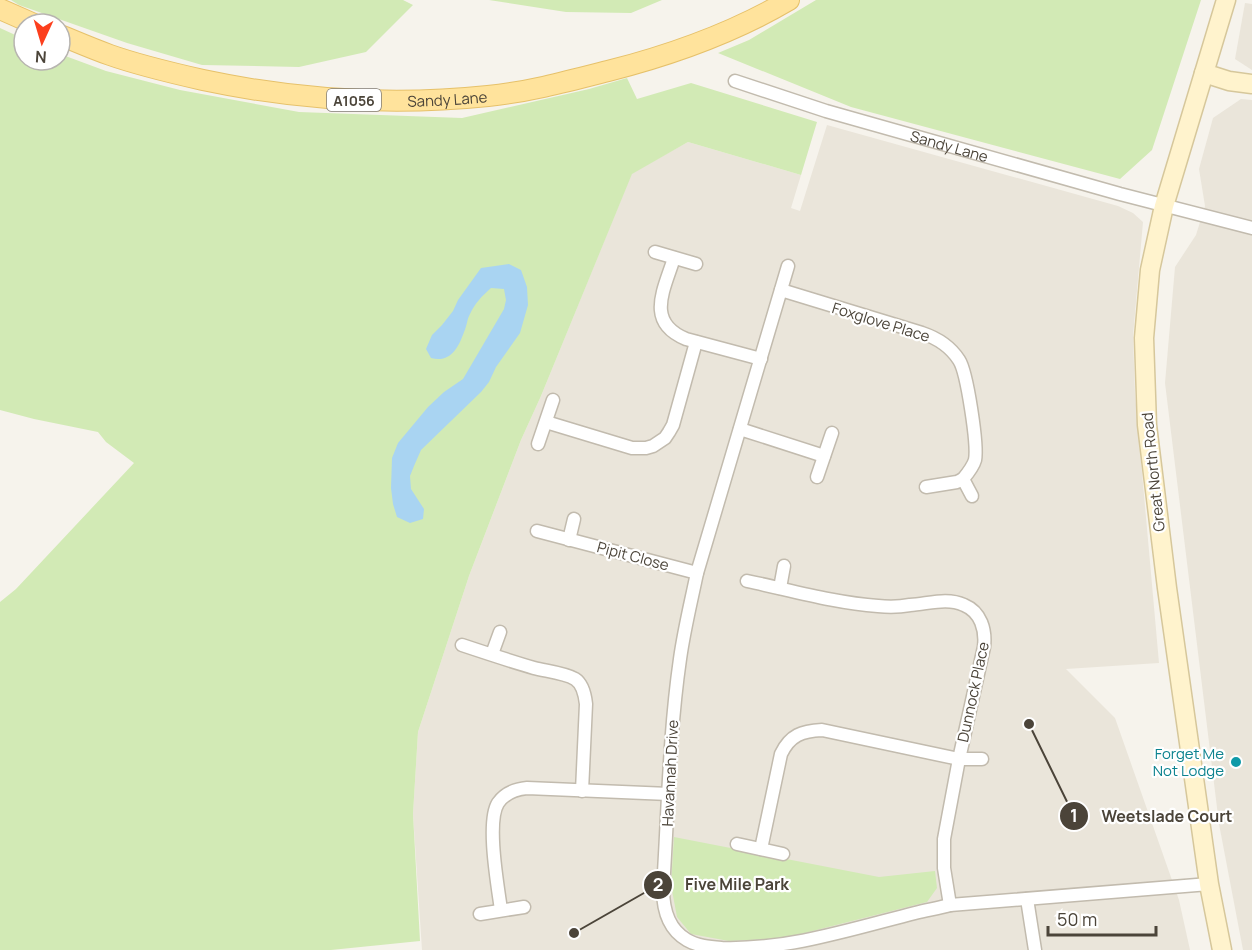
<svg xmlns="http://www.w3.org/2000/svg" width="1252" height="950" viewBox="0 0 1252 950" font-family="Manrope,sans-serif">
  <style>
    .residential { fill: #eae5da }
    .green { fill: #d2eab5 }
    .water { fill: #a9d4f2 }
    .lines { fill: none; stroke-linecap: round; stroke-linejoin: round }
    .street-casing { stroke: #c2bbae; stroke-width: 15 }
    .secondary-casing { stroke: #d6c79b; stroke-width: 21 }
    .primary-casing { stroke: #e6c16a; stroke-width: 22 }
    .street { stroke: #fff; stroke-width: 12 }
    .secondary { stroke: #fff3cd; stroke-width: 18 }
    .primary { stroke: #ffe39c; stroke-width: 20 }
    .culture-dot { fill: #0f9aa8; stroke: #fff; stroke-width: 2 }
    .labels { text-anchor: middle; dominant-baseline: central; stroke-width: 4.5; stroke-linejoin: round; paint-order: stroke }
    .shield { fill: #fff; stroke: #817c74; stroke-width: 1.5 }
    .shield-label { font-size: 14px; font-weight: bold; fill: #4b4439 }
    .street-label { font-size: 15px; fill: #4b4439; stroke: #fff }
    .culture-label { font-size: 15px; fill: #0d838f; stroke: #fff; text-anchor: end }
    .leader { fill: none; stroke: #4b4439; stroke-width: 2 }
    .callout-dot { fill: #4b4439; stroke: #fff; stroke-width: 2 }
    .mark-label { font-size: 18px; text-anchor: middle; font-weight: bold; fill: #fff }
    .callout-label { font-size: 16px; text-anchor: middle; font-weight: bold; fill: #4b4439; stroke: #fff; stroke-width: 4.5; stroke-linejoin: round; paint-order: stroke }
  </style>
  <rect width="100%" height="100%" fill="#f6f3ec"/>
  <g class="residential">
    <polygon points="1245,3 1252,4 1252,70 1235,59"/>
    <polygon points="1241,99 1252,100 1252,950 1243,950 1219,824 1165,383 1175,267 1196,235 1205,206 1199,169 1213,118"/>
    <polygon points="827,125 1118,206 1133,213 1143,222 1133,336 1135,394 1159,663 1066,669 1115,718 1179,900 1190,950 422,950 413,814 418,732 469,576 521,440 541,396 632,173 688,142 801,175 791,208 800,211"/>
  </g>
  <g class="green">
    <polygon points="11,0 403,0 413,5 366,52 299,67 202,65 127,43 19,5"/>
    <polygon points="489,0 662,0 631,13 566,12"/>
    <polygon points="816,0 1201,0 1152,150 1120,179 851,107 718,53 749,40"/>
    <polygon points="0,28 24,39 24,60 60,60 60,54 106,71 180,90 299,112 462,118 589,89 627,78 637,99 691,83 817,122 801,175 688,142 632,174 541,396 521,440 469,576 418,732 413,814 420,941 331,950 0,950 0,602 16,589 134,463 106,442 98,432 34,419 0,410"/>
    <polygon points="674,837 879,877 935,871 937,888 927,902 785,938 729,941 691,934 677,917 671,885"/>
  </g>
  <path class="water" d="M509,264L521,270L527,287L528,305L520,333L496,367L489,382L481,392L421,450L414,466L410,476L411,489L424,509L423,519L410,523L397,517L393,504L391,488L392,458L398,443L428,407L444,392L463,379L504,309L506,300L504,289L491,288C482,296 475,303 470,314C467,319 467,326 464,332C458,349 450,363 431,358L426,349L432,335L442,325L453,311L458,300L481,268Z"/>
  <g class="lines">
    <defs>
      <g id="street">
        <path id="s1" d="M735,81L826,111L1120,194L1252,228"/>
        <polyline points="655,252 696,264"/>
        <path d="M674,258C664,290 645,322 686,339L761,359"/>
        <path d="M788,266L697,573C691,602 684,630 680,659C669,735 668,812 663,889C663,909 668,929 687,940C697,946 710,947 722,948C788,950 852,929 915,913C927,910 939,908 950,905L1209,884"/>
        <path d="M781,290L922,333C937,338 950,346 959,360C967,372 978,445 975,460C973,467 968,473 963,479"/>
        <polyline points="546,422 632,448 646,448 653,446 665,438 669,432 673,425 696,342"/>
        <polyline points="740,429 824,456"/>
        <polyline points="538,444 553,400"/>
        <polyline points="817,477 832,433"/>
        <polyline points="926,487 957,482 963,479 972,496"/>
        <polyline points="537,531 697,573"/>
        <polyline points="569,540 574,519"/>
        <path d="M747,581C790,590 834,603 878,606C888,607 899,607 910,605C928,604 947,597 964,605C981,612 986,630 984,647L959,759L944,839V868L950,905"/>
        <polyline points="780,588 784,566"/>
        <path d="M462,645C486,653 510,661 534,668C545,671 565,673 575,679C583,684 585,695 586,704L582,791"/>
        <polyline points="492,654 500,632"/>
        <polyline points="737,844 783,854"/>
        <path d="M761,849L781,754C790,735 802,731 822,730L959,759H982"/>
        <polyline points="1027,899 1035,950"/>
        <path d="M501,910C498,887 486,822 498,803C505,793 516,789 527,788L669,794"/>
        <polyline points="480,914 524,907"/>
      </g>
      <g id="secondary">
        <polyline points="1204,73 1229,81 1252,84"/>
        <polyline points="1222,950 1209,884 1167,588 1147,425 1144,338 1150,270 1164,206 1226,0"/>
      </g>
      <g id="primary">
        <polyline points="0,9 34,24"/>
        <path id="s2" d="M60,35C77,42 93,49 110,55C141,66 172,73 203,80C297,100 392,106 488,96C528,92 569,81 608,71C671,55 733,33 789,0"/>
      </g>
    </defs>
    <use href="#street" class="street-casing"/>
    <use href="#secondary" class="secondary-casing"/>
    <use href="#primary" class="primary-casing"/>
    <use href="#street" class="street"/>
    <use href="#secondary" class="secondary"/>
    <use href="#primary" class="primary"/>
  </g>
  <circle class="culture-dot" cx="1236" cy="762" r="6"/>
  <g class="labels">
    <rect class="shield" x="327" y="89" width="54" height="22" rx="4.5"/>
    <g class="shield-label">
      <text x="354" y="100">A1056</text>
    </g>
    <g class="street-label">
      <text stroke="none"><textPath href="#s2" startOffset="396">Sandy Lane</textPath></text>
      <text stroke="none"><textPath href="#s1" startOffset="224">Sandy Lane</textPath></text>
      <text transform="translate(881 322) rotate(17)">Foxglove Place</text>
      <text transform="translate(1153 472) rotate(-96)">Great North Road</text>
      <text transform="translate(633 556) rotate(15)">Pipit Close</text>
      <text transform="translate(973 692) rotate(-78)">Dunnock Place</text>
      <text transform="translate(670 773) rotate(-87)">Havannah Drive</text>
    </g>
    <g class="culture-label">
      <text x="1224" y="753">Forget Me<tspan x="1224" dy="17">Not Lodge</tspan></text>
    </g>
  </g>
  <path class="leader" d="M1029 724L1074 816M574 933L658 885"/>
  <g class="callout-dot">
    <circle cx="1029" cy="724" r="6"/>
    <circle cx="574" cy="933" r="6"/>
    <circle cx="1074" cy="816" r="15"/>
    <circle cx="658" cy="885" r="15"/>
  </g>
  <g class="mark-label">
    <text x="1074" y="822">1</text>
    <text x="658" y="891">2</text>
  </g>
  <g class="callout-label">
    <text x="1167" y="822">Weetslade Court</text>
    <text x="737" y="890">Five Mile Park</text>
  </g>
  <g transform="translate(42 42) rotate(184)"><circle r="28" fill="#ffffff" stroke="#b7b4b0" stroke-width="1.5"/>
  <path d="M0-4.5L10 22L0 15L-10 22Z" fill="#fc3f1d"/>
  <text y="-9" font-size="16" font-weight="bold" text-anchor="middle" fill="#4b4439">N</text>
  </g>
  <path d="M1048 926v9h108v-9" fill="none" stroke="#4b4439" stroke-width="3"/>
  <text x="1057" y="926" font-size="18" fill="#4b4439" stroke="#ffffff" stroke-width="4.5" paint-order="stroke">50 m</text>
</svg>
